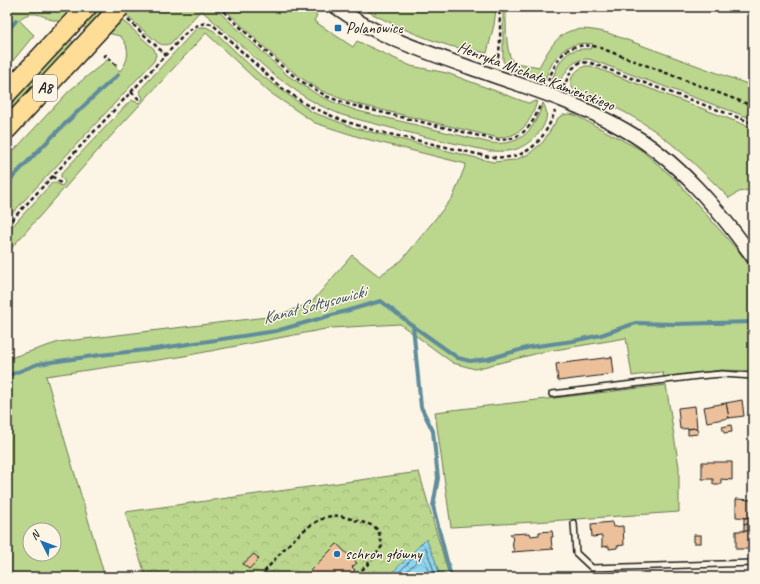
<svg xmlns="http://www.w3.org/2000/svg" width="760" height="584" viewBox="0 0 760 584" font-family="Caveat,sans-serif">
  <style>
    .grass { fill: #bbd68d; stroke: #6c7954; fill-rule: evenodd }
    .forest { fill: url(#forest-crowns); stroke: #6c7954 }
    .water { fill: url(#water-waves); stroke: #608c9b }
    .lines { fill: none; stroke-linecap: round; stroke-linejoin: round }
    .shore { stroke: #4a6671; stroke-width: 1 }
    .stream { stroke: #608c9b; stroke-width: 4 }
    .building { fill: #ebc09b; stroke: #1c1c1c }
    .service-casing { stroke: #1c1c1c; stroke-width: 8 }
    .tertiary-casing { stroke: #1c1c1c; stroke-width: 16 }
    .motorway-casing { stroke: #1c1c1c; stroke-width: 22 }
    .path { stroke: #1c1c1c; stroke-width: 2.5; stroke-dasharray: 4 3; stroke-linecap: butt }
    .service { stroke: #fcf5e5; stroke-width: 5 }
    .tertiary { stroke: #fcf5e5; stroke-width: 13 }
    .motorway { stroke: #fedd96; stroke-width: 19 }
    .motorway-bridge-casing { stroke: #1c1c1c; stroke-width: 22; stroke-linecap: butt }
    .motorway-bridge { stroke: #fedd96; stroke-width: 19 }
    .poi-dot { fill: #1f6fb2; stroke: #fcf5e5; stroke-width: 1.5 }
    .labels { text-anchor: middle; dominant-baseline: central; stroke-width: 3; stroke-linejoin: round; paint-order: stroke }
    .shield { fill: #fcf5e5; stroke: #5f5d58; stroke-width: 1 }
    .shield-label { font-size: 15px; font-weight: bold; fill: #1c1c1c }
    .poi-label { font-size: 16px; fill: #1c1c1c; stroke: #fcf5e5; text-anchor: start }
    .street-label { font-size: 16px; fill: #1c1c1c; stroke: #fcf5e5 }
    .water-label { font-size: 17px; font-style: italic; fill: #3e545c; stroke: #fcf5e5 }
  </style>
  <defs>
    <pattern id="forest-crowns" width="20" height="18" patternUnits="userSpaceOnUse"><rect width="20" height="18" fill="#bbd68d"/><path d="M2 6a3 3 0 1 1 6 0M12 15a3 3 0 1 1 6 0" fill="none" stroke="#a0b779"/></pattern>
    <pattern id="water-waves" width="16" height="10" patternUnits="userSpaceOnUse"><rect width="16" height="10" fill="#8ed6f0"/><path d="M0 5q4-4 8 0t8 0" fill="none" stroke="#7ab7cd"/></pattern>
  </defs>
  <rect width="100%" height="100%" fill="#fcf5e5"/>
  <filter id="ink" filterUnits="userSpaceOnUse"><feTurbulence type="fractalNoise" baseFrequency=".025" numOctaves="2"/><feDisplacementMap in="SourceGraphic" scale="8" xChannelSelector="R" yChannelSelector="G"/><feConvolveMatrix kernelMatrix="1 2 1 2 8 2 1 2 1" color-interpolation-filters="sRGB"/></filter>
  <g filter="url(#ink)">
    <g class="grass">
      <path d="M16,7H105L129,26L154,49L156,55L154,61L7,219V158L69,91L107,60L110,61L120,71C129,61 131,47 120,36L49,19C39,13 28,11 19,20L34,35L7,68V17Z"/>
      <path d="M116,7H214L287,75L318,95L333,102L358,111L491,143C522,146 534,130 543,103C555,121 534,142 517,149C509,152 498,151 489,151L426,137L364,121L342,115L319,105L305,97L274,75L201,10L171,43C166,46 161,45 157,42Z"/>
      <path d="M222,7H307L317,15L314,21L353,47L357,41L411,66L447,73L528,103L537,101C531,122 522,136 499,138L361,105L347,101L322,91L301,78L278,60Z"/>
      <path d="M360,7H495L496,9L494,25L487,53C475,50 462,49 450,46C420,37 388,23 360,7Z"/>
      <path d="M503,7H506C506,18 505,57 514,62C521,65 532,65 539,67C558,32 567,23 608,33L753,86V119L589,59C564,59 568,81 553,83L552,80C560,59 566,47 591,49L593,44C566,40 553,56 545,80L508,67L503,61Z"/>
      <path d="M200,27H206L214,31L258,73L312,112L355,128L493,162L515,160L529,154L543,142L558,118L563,115L569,114L575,115L641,150L676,180L740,253L753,271V371L722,370L664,377L662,372L632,376L626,338L543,352L475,369L453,363L400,324L331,328L179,357L46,376L105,577H7V359L59,342L275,316L311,303L352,255L379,276L402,260L453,197L466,164L362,138L315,123L269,92L206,33L101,147L7,253V232L52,183H56L62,186L65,182L61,177V174L131,100L139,103L143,98L139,91L195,30ZM30,530H54V554H30Z"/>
      <polygon points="68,39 76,43 7,118 7,104"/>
      <path d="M585,66H591L753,128V189L739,192L729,198C698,167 666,134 626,113C610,104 592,98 575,91C565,81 575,70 585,66Z"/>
      <path d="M666,385L679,467V512C603,517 527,523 451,527L435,412Z"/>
    </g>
    <polygon class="forest" points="419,472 448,572 449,577 440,577 435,560 426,539 388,577 146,577 125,512"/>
    <polygon class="water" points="426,539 435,560 440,577 388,577"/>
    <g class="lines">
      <g class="shore">
        <polyline points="394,577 424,547 426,548 436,577"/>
        <polyline points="401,577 422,556 426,563 430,577"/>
      </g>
      <g class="stream">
        <polyline points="7,31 16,21"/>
        <path d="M7,183C43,146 79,108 118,75"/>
        <polyline points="413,326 421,407 433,431 438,478 433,506 451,577"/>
        <polyline points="7,376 38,364 100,355 155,349 276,331 381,301 413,326 458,358 470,361 488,359 530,347 573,341 601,335 636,323 675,324 753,322"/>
      </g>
    </g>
    <g class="building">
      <polygon points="612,357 614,374 558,381 556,364"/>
      <polygon points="742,400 744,416 729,418 726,403"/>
      <polygon points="726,403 729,418 707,422 704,407"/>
      <polygon points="695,406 697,428 680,429 678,408"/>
      <polygon points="753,409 753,435 750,435 751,414 753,414"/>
      <polygon points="731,425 732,432 724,433 722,427"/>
      <polygon points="697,428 698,434 688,435 688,429"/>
      <polygon points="702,462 732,462 732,480 721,479 721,484 713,484 713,479 702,479"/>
      <polygon points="736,499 753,500 753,518 736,517"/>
      <rect x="744" y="518" width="9" height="6"/>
      <polygon points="612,522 613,527 623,526 624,545 617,546 617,548 609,549 609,546 602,547 602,536 592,537 591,524"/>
      <rect x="744" y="524" width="9" height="7"/>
      <polygon points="552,531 553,537 551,537 552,548 554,549 512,552 514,551 512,544 513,544 512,535 510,534 530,533 531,536 539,535 539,532"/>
      <rect x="736" y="531" width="17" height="18"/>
      <rect x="694" y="535" width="7" height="8"/>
      <polygon points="337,544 357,563 352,567 355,570 348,577 304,577"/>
      <polygon points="254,554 259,559 249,569 243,564"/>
    </g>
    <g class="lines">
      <defs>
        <g id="service">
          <polyline points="552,394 698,376 722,374 753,376"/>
          <polyline points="574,523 576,553 592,568 753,563"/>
        </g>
        <path id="tertiary" d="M336,7C376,36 424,51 471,68C523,86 577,102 625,130C678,160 718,209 753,257"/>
        <g id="motorway">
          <polyline points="7,93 87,7"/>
          <polyline points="7,129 83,47"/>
        </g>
      </defs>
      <use href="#service" class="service-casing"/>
      <use href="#tertiary" class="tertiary-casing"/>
      <use href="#motorway" class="motorway-casing"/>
      <g class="path">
        <path d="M219,7L278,63L299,80L328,97L351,105L492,139C518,143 532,129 540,105"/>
        <polyline points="7,12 12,7"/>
        <polyline points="128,20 166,55"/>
        <polyline points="103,57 106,55 117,66"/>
        <path d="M496,64C502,47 500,25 499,7"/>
        <path d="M548,81C559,54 567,41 598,47L753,106"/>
        <polyline points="563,88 572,69 580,62 591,63 753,123"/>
        <polyline points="131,92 140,100"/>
        <polyline points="52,176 62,184"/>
        <path d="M7,225L187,32C196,26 200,22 212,24L279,86L307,105L341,120L376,131L490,157C496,157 503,158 509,157C534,154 547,133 555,111"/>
        <path d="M260,577C277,557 304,522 331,516C339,514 350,519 358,521C376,526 379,526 382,546L372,560L355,577"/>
      </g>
      <use href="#service" class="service"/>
      <use href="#tertiary" class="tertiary"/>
      <use href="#motorway" class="motorway"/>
      <defs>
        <polyline id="motorway-bridge" points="83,47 120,7"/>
      </defs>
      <use href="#motorway-bridge" class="motorway-bridge-casing"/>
      <use href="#motorway-bridge" class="motorway-bridge"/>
    </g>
  </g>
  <g class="poi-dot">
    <rect x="334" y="24" width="8" height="8" rx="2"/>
    <circle cx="337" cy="554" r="4"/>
  </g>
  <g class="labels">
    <rect class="shield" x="33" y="75" width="24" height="26" rx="3"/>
    <g class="shield-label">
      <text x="45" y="88">A8</text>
    </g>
    <g class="poi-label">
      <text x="346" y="28">Polanowice</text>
      <text x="345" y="554">schron główny</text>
    </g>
    <g class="street-label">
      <text transform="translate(536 76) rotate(21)">Henryka Michała Kamieńskiego</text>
    </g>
    <g class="water-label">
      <text transform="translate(314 305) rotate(-15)">Kanał Sołtysowicki</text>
    </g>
  </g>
  <rect width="760" height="584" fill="none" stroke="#fcf5e5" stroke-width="24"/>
  <rect x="12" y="12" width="736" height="560" fill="none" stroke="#1c1c1c" stroke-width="1.5" filter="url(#ink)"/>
  <g transform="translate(42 542) rotate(312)"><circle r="19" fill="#fcf5e5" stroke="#a29e95"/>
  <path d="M0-3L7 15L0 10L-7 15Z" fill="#1f6fb2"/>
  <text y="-6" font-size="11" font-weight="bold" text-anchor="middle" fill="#1c1c1c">N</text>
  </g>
</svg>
